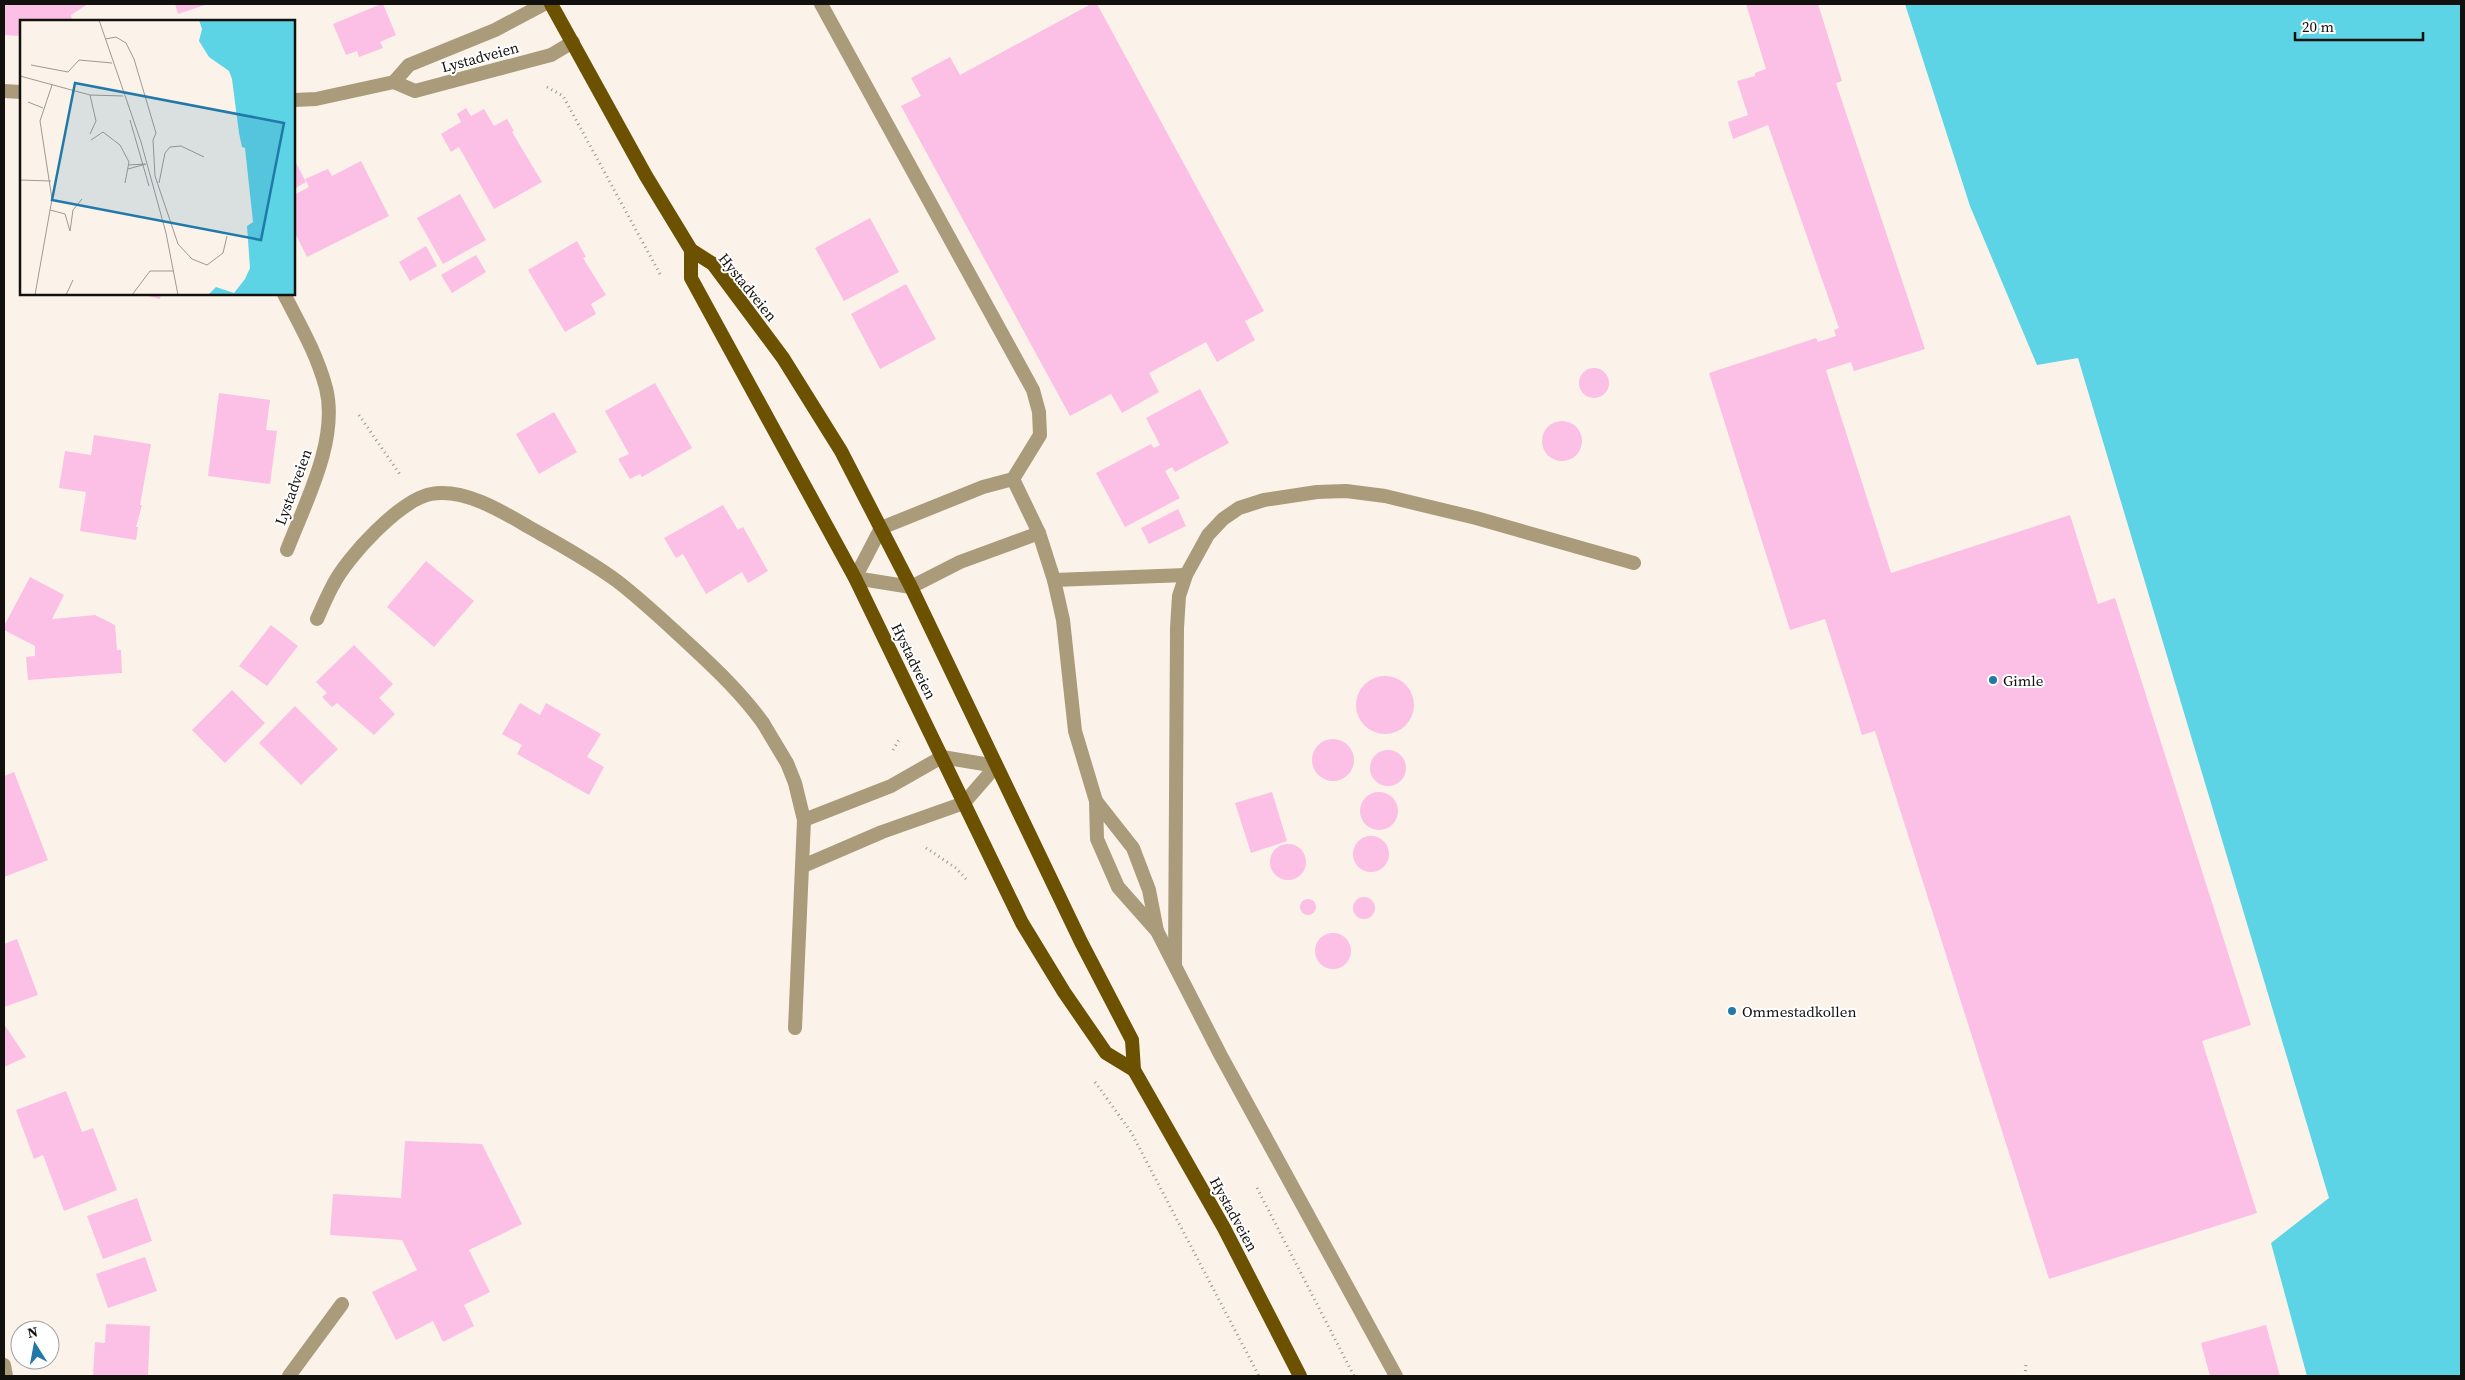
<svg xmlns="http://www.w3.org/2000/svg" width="2465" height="1380" viewBox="0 0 2465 1380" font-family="'Source Serif 4',serif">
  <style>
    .water { fill: #5dd3e6 }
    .building { fill: #fcbfe6 }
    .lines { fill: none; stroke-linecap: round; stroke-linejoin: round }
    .path { stroke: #9b958f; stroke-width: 3; stroke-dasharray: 1 4; stroke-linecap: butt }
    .service { stroke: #aa9b7a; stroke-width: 14 }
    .minor { stroke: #aa9b7a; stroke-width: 14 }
    .primary { stroke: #6b5100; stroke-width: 14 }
    .poi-dot { fill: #2079a8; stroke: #fff; stroke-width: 2 }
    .labels { text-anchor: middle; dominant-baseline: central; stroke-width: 4; stroke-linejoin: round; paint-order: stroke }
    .street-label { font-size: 15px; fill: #13110e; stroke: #fff }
    .poi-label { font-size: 15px; fill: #13110e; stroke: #fff; text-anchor: start }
    .inset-road { fill: none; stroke: #9e9992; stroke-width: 1 }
    .view { fill: #2079a8; fill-opacity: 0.15; stroke: #2079a8; stroke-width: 2.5 }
    .inset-edge { fill: none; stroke: #13110e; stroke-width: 2.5 }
  </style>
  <rect width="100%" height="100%" fill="#fbf3ea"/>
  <polygon class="water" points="1905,4 2461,4 2461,1376 2307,1376 2271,1243 2329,1198 2078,358 2037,365 1970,206"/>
  <g class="building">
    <polygon points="4,4 88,4 71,15 72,21 21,21 21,36 4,35"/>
    <polygon points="175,4 208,4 178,14"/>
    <polygon points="381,4 383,4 396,35 380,42 383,48 359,57 357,51 346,55 333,24"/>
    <polygon points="1091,4 1097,4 1264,311 1245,321 1255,340 1217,362 1206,342 1149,373 1159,392 1122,413 1111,394 1070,416 901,106 921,96 911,78 950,57 960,75"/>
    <polygon points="1746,4 1818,4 1842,81 1836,83 1925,349 1854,371 1851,362 1826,370 1891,573 2070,515 2098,604 2115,598 2251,1025 2202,1041 2257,1213 2049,1279 1875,731 1862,735 1825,619 1790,630 1709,373 1816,338 1818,342 1836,336 1834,330 1839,328 1768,125 1733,139 1728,122 1748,115 1737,81 1755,76 1755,73 1766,69"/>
    <polygon points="466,108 471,116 484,109 494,126 507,119 514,131 512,132 542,182 494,209 459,147 451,152 441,134 461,122 457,114"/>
    <polygon points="294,159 306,182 294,189"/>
    <polygon points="361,161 389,216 307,257 294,231 294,195 309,187 305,179 328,169 332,176"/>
    <polygon points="460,194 486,240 443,264 417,218"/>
    <polygon points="870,218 899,272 844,301 815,248"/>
    <polygon points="577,241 586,257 583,258 606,295 591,304 596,314 565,332 528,270"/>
    <polygon points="426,246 437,266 410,281 399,262"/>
    <polygon points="476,255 486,272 452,293 441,275"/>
    <polygon points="906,284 936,339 880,369 851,314"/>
    <polygon points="140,294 161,294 160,299"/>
    <circle cx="1594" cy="383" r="15"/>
    <polygon points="655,383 692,448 642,477 640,474 630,479 618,459 629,454 605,411"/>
    <polygon points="1200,389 1229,443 1175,472 1172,467 1165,471 1180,498 1125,527 1096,473 1151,444 1154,448 1160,445 1146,418"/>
    <polygon points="219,393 270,400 266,430 277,431 270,484 208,476"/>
    <polygon points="554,412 577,452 539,474 516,434"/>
    <circle cx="1562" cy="441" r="20"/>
    <polygon points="94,435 151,444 140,505 142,505 136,527 138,527 136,540 80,531 86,492 59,488 65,451 91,455"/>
    <polygon points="723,505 738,530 743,527 768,571 748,583 742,572 706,594 683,554 676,558 664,538"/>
    <polygon points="1178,509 1186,526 1149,544 1141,528"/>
    <polygon points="426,561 474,601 434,647 387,607"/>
    <polygon points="30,577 64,595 52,619 95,615 115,625 117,650 121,650 122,673 28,680 26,657 35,656 35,646 4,630 4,626"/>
    <polygon points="271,625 298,646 267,686 239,666"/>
    <polygon points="354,645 393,684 379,698 395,714 374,735 337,703 332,707 322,697 327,693 316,682"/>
    <circle cx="1385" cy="705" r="29"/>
    <polygon points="232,690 265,723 225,763 192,730"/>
    <polygon points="520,703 540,715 546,703 601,734 587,757 604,767 589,795 517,754 522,745 502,734"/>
    <polygon points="295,706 338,749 301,785 259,743"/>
    <circle cx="1333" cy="760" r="21"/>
    <circle cx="1388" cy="768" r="18"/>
    <polygon points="14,772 48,860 4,877 4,776"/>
    <polygon points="1272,792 1287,841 1251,853 1235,803"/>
    <circle cx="1379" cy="811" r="19"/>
    <circle cx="1371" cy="854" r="18"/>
    <circle cx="1288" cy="862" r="18"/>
    <circle cx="1364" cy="908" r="11"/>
    <circle cx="1308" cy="907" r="8"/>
    <circle cx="1333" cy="951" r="18"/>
    <polygon points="17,939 38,995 4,1007 4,944"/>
    <polygon points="4,1024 26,1057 4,1067"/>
    <polygon points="66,1091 82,1132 93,1128 117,1190 64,1211 43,1155 34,1159 16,1110"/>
    <polygon points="405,1141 482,1144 522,1224 469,1250 490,1292 464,1305 474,1326 443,1342 433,1321 396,1340 372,1292 417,1270 402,1240 330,1235 333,1194 401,1198"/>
    <polygon points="137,1198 152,1241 103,1259 87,1216"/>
    <polygon points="145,1257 157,1291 108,1308 96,1274"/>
    <polygon points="106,1324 150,1326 148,1376 93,1376 95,1342 105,1343"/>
    <polygon points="2266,1325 2280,1376 2210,1376 2201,1343"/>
  </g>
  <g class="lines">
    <g class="path">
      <polyline points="547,87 563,96 660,274"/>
      <polyline points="359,415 401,476"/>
      <polyline points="893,750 900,738"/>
      <polyline points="926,848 956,868 966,879"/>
      <polyline points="1095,1082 1131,1132 1259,1376"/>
      <polyline points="1257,1188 1354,1376"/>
      <polyline points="2025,1376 2026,1364"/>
    </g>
    <g class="service">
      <polyline points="821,4 1033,390 1039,412 1040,435 1013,479 1039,533 1054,580 1063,620 1075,731 1096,801 1097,839 1118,887 1157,931 1220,1054 1396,1376"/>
      <path d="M284,294C300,325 317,354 326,388C339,440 305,503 287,550"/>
      <polyline points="1013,479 983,487 881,528 855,578 911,587 960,562 1039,533"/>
      <polyline points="1054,580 1186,575"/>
      <polyline points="763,723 787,763 795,783 804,820 795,1028"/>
      <polyline points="1096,801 1133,848 1149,890 1157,931"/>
      <polyline points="804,820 891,786 942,757 996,766"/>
      <polyline points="803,866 882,832 964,803 996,766"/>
      <polyline points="1175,965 1177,628 1179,596 1186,575 1208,535 1223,519 1239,508 1264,500 1317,492 1346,491 1385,496 1476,518 1634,563"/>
      <polyline points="289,1376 342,1304"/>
    </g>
    <g class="minor">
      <polyline points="394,82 409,65 495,30 544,4"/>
      <polyline points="4,91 21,92"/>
      <polyline points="294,100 316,99 394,82 415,91 551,55 573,42"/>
      <path d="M317,619C322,608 327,596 333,585C347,557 400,500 431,494C463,488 500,510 527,526C557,543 589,560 617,581C643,601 667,624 691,646C717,670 742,694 763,723"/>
      <polyline points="4,1365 6,1376"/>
    </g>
    <g class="primary">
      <polyline points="551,4 646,176 691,250 713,264 783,358 841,451 911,587 1081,942 1132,1040 1134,1070 1224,1228 1300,1376"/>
      <polyline points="691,250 691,278 855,578 1022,923 1064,992 1106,1053 1134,1070"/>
    </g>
  </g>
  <g class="poi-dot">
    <circle cx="1993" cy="680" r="5"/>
    <circle cx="1732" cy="1011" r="5"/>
  </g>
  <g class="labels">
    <g class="street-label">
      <text transform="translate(480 57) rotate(-15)">Lystadveien</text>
      <text transform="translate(748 287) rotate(51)">Hystadveien</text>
      <text transform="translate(293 487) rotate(-70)">Lystadveien</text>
      <text transform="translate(914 661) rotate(64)">Hystadveien</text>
      <text transform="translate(1234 1214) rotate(61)">Hystadveien</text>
    </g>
    <g class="poi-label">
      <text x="2003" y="680">Gimle</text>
      <text x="1742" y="1011">Ommestadkollen</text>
    </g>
  </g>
  <g transform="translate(20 20)">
    <rect width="275" height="275" fill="#fbf3ea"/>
    <path d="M179,0H275V275H188L196,267L214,273L225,259L230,248L227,206L233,202L225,128L222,127L219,113L212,59L209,51L189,37L179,21L182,9Z" fill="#5dd3e6"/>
    <path class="inset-road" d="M79,0L121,122L146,213L158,275M85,19L96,17L106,23L114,39L136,113L133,120L135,156L158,224L172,239L187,245L203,233L207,216M11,45L48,52L59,40L92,43M0,56L70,75L103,76M8,82L23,88M110,100L129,166M70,114L76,101L70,75M71,120L83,112L100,125L109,142L105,163M109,145L125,144M108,149L126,144M0,160L31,161M139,163L145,133L150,127L161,126L184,137M30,190L45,194L50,211L53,190L62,179M15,275L32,179L20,101L32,65M46,275L53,260M112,275L130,251H154"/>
    <path class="view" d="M55,63L264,103L241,220L32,180Z"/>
    <rect width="275" height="275" class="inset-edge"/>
  </g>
  <rect width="2465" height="1380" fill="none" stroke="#13110e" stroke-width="10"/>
  <g transform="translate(35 1345) rotate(349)"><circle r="24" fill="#ffffff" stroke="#a1a09f"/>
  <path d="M0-4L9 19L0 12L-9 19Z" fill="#2079a8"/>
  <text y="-8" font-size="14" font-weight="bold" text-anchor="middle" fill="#13110e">N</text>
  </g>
  <path d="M2295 32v8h128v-8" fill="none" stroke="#13110e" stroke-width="2.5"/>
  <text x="2302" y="32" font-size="15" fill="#13110e" stroke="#ffffff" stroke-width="4" paint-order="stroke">20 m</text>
</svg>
